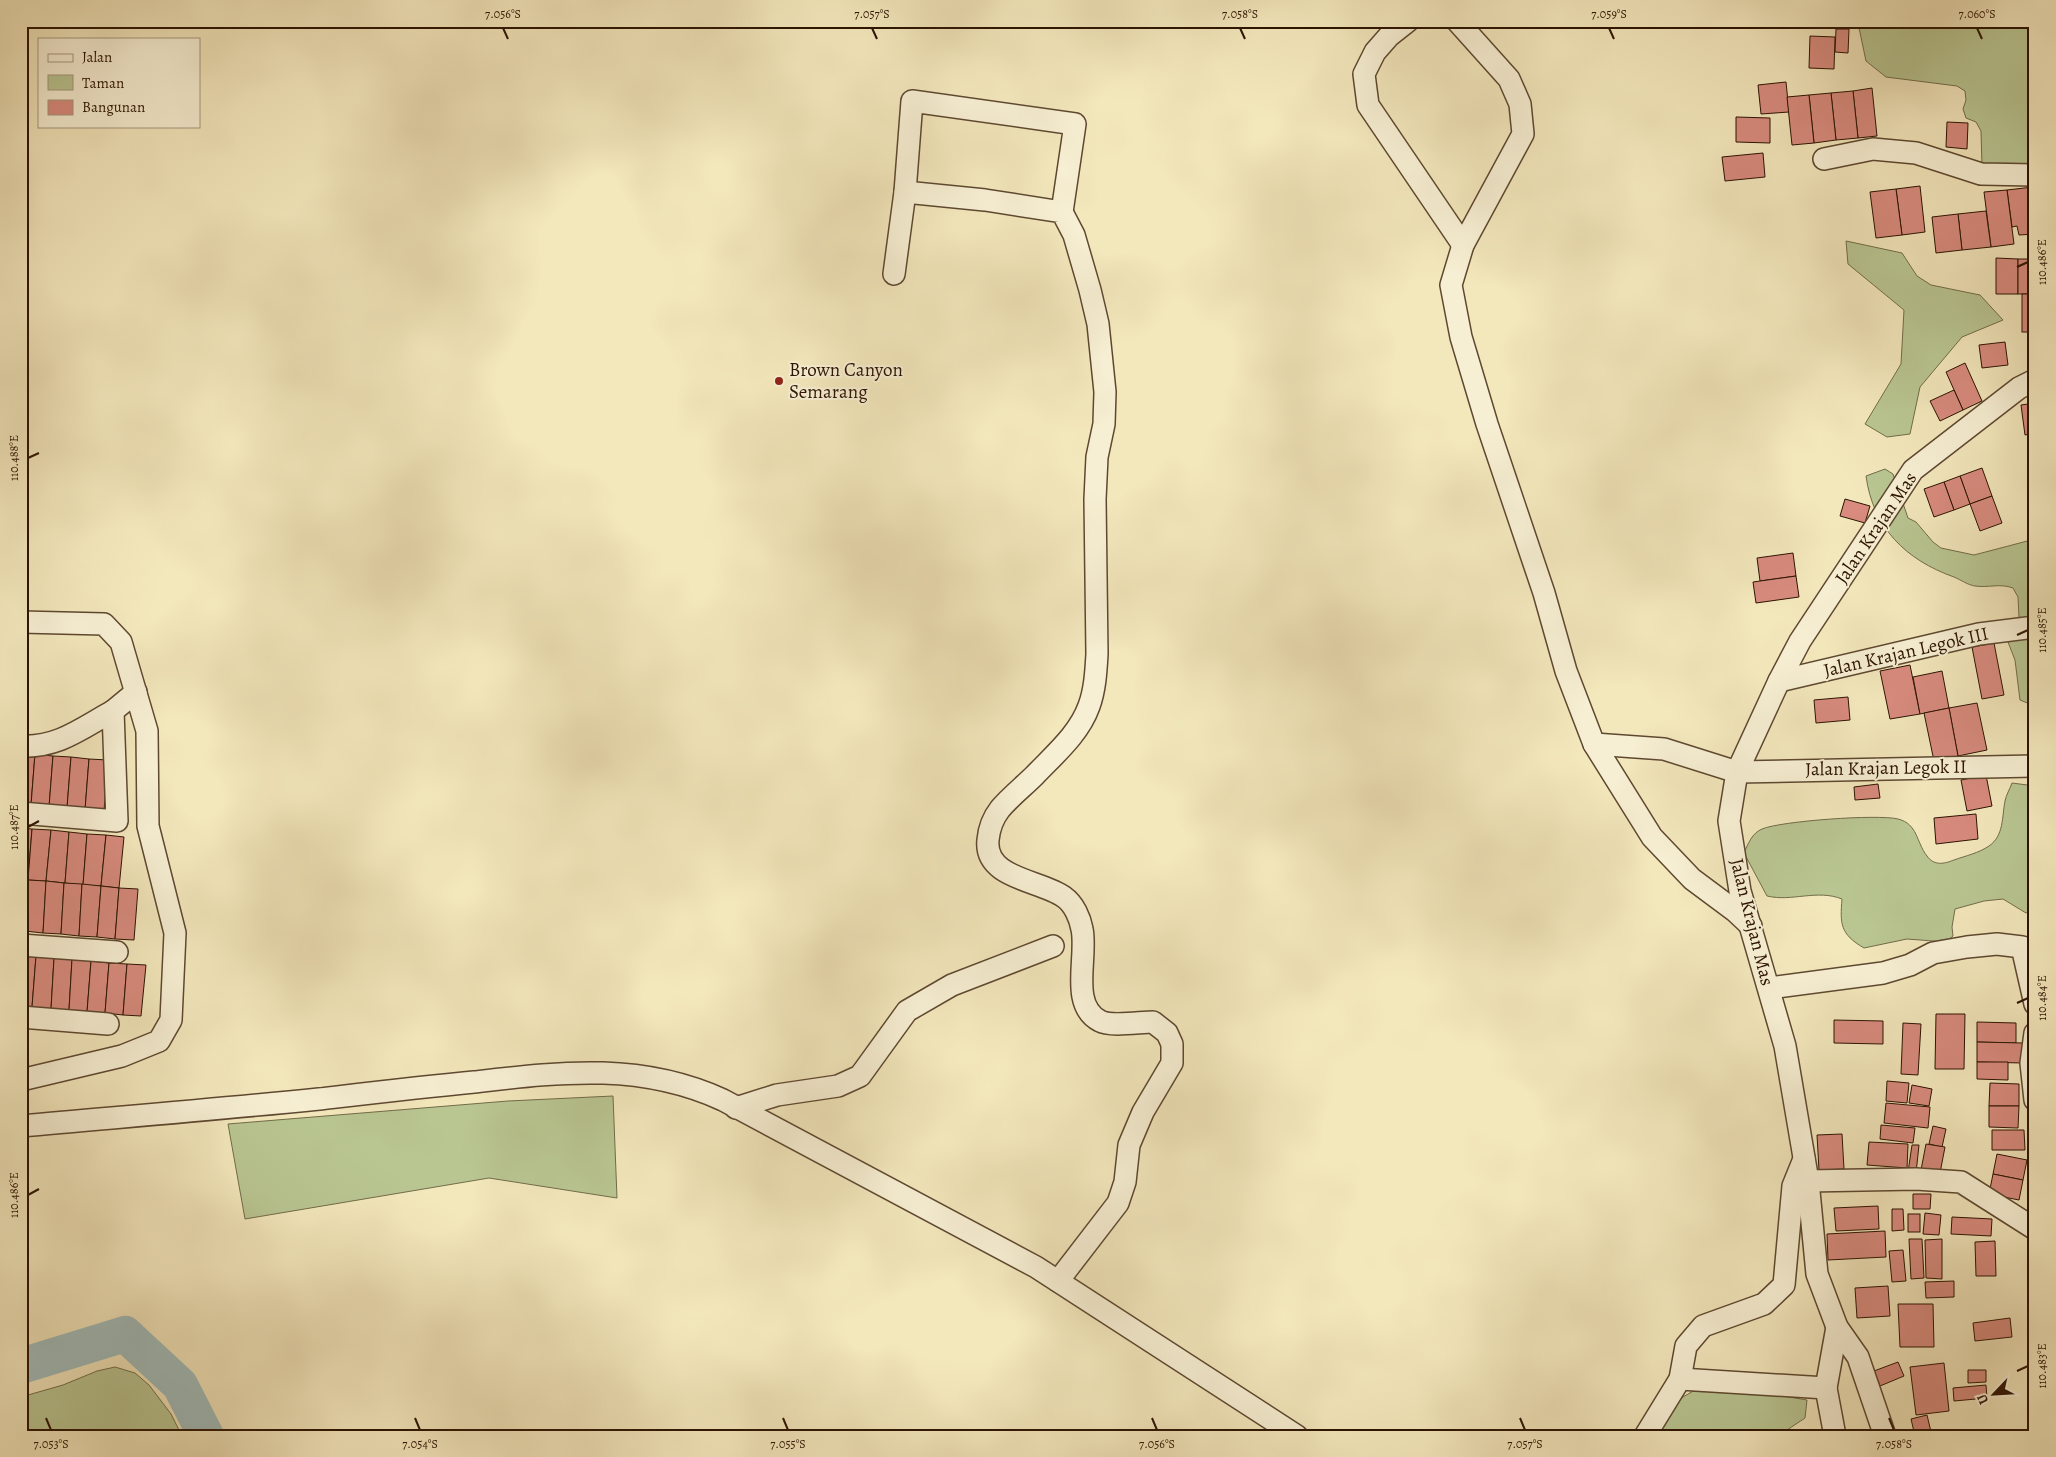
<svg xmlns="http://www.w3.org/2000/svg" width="2056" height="1457" viewBox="0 0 2056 1457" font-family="Alegreya,serif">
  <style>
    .green { fill: #b9c692; stroke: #726c4a }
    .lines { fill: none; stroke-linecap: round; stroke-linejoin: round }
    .river { stroke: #a1bdbc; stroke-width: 36 }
    .building { fill: #d88b7e; stroke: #2c1302 }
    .minor-casing { stroke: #5e4830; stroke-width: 24 }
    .minor { stroke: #f7efd3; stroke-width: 21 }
    .ticks { fill: none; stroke: #2c1302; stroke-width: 2 }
    .poi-dot { fill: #8f2418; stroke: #f7efd3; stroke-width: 2 }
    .labels { text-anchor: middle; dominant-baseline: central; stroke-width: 4; stroke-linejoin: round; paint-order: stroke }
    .poi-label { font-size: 19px; fill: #2c1302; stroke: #f7efd3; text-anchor: start }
    .street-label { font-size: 19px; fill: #2c1302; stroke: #f7efd3 }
    .neatline { fill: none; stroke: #2c1302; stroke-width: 2 }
    .ticks-label { font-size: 12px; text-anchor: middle; fill: #2c1302 }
  </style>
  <rect width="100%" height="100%" fill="#f3e7bc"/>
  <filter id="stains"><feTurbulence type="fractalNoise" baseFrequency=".004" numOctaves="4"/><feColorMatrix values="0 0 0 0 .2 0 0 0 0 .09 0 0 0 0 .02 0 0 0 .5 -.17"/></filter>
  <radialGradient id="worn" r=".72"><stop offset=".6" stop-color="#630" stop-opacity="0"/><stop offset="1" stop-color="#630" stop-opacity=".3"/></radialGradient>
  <g class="green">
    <polygon points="1855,21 2035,21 2035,166 1982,166 1981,131 1976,122 1966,118 1963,109 1966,100 1965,91 1957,86 1886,77 1866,61 1858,23"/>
    <polygon points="1846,241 1902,253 1917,276 1931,285 1980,295 2003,320 1962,337 1920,387 1910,434 1887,437 1865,424 1901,364 1904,310 1848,264"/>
    <path d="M1885,469L1893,474L1908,518L1916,522L1933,542L1941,548L1974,555L2035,539V706L2020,700L2015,660L2008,642L2020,637L2018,597L2013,588C1999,583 1989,588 1975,586C1968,585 1961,580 1954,577C1906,560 1873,528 1866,476Z"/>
    <path d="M2012,783L2035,786V909L2026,913L2003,899L1984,901L1955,909L1952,927L1953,936L1946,942L1907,939L1864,948C1840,934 1840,924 1842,899C1817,889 1792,902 1767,896L1744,853C1748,844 1752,833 1762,829C1781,821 1878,814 1898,819C1918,824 1916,842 1927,856C1934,866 1944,864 1954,860C1965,856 1979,853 1989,846C2004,836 2002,816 2005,801C2006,795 2010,789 2012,783Z"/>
    <polygon points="613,1096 617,1198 489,1178 245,1219 228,1124 508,1101"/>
    <polygon points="115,1367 135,1373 149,1385 171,1414 182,1436 21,1436 21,1397 63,1385 97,1371"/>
    <polygon points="1695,1390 1783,1396 1807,1400 1805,1418 1778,1436 1657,1436 1676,1401"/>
  </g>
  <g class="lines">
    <polyline class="river" points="21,1366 125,1334 180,1385 206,1436"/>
  </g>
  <g class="building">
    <polygon points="1836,29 1849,29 1848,53 1835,52"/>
    <polygon points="1810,36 1835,37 1834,69 1809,68"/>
    <polygon points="1786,82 1789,112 1761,114 1758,85"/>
    <polygon points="1872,88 1877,136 1858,138 1853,91"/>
    <polygon points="1853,91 1858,138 1836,140 1831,93"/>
    <polygon points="1831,93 1836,140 1814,143 1809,95"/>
    <polygon points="1809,95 1814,143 1792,145 1787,97"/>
    <polygon points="1736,117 1770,118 1770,143 1736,142"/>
    <polygon points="1947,122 1968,123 1967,149 1946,147"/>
    <polygon points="1763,153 1765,177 1725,181 1722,157"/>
    <polygon points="1920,186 1925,232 1902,235 1896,189"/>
    <polygon points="2033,187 2035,234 2019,235 2017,226 2012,227 2007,190"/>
    <polygon points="1896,189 1902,235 1876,238 1870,192"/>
    <polygon points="2007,190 2014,244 1991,247 1984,192"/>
    <polygon points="1986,211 1991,247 1962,250 1958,214"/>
    <polygon points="1958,214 1962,250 1936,253 1932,217"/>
    <polygon points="1996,258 2018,259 2018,294 1996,294"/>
    <rect x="2018" y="259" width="17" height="35"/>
    <rect x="2022" y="294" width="13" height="38"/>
    <polygon points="2005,342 2008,365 1982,368 1979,345"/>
    <polygon points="1965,363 1982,401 1963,410 1946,372"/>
    <polygon points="1954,390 1963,410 1940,421 1930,401"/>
    <polygon points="2035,403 2035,433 2025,435 2021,405"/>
    <polygon points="1982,468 1992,496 1970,504 1960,476"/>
    <polygon points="1960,476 1970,504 1954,510 1944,482"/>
    <polygon points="1944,482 1954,510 1934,517 1924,489"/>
    <polygon points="1992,496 2002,523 1980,531 1970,504"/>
    <polygon points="1845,499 1870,506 1865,523 1840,516"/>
    <polygon points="1793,553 1796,576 1760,581 1757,558"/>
    <polygon points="1796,576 1799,597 1756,603 1753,582"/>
    <polygon points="1994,643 2004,695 1982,699 1972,647"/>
    <polygon points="1910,665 1920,714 1890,719 1880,671"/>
    <polygon points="1942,671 1949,708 1920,714 1913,677"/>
    <polygon points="1848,697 1850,720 1816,723 1814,700"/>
    <polygon points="1977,703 1987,750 1958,756 1949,708"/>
    <polygon points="1949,708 1958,756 1934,761 1924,713"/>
    <polygon points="21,753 35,754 31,805 21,804"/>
    <polygon points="35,754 53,756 49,807 31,805"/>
    <polygon points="53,756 71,757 67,808 49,807"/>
    <polygon points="71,757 89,759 85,810 67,808"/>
    <polygon points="89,759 108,760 104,811 85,810"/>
    <polygon points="1986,775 1992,806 1967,811 1961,780"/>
    <polygon points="1878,784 1880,798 1855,800 1854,787"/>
    <polygon points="1976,814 1978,839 1936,844 1934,818"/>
    <polygon points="21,828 32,829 28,880 21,879"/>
    <polygon points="32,829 51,830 46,881 28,880"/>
    <polygon points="51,830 69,832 65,883 46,881"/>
    <polygon points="69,832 87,834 83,885 65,883"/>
    <polygon points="87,834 106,835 101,886 83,885"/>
    <polygon points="106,835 124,837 119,888 101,886"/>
    <polygon points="21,879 28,880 25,931 21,931"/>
    <polygon points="28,880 46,881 43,933 25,931"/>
    <polygon points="46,881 64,883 61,934 43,933"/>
    <polygon points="64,883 82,884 79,936 61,934"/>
    <polygon points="82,884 101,886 97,937 79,936"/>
    <polygon points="101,886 119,888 115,939 97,937"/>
    <polygon points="119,888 138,889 134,940 115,939"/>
    <polygon points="2034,921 2035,921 2035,946 2033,946"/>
    <polygon points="21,955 36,956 32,1007 21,1006"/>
    <polygon points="36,956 54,958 51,1009 32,1007"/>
    <polygon points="54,958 72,959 69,1010 51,1009"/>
    <polygon points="72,959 91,961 87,1012 69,1010"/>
    <polygon points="91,961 109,963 105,1013 87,1012"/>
    <polygon points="109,963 127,964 123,1015 105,1013"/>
    <polygon points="127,964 146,965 141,1016 123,1015"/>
    <polygon points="1936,1014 1965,1014 1964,1069 1935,1069"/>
    <polygon points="1834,1020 1883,1021 1883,1044 1834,1043"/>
    <polygon points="1977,1022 2016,1023 2016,1043 1977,1042"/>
    <polygon points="1903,1023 1921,1024 1918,1075 1901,1074"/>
    <polygon points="1977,1042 2023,1043 2023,1063 1977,1062"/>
    <polygon points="1977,1062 2008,1062 2008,1080 1977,1079"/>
    <polygon points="1887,1081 1909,1083 1907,1103 1886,1101"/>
    <polygon points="1990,1083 2019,1084 2019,1106 1989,1106"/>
    <polygon points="1912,1085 1932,1089 1929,1106 1909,1103"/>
    <polygon points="1886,1103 1930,1107 1928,1128 1884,1123"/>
    <polygon points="1989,1106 2019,1106 2018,1128 1989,1127"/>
    <polygon points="1881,1125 1915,1128 1913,1143 1880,1139"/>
    <polygon points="1933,1126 1946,1129 1942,1147 1929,1144"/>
    <polygon points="1992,1130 2024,1130 2025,1150 1992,1150"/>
    <polygon points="1842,1134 1844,1169 1819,1170 1817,1135"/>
    <polygon points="1869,1142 1908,1144 1907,1168 1867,1165"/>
    <polygon points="1926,1144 1945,1147 1940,1173 1921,1170"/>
    <polygon points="1912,1145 1919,1145 1916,1173 1908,1172"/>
    <polygon points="1997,1154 2027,1160 2023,1180 1993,1174"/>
    <polygon points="1993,1174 2023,1180 2019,1200 1989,1194"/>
    <polygon points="1913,1194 1931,1194 1930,1209 1913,1209"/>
    <polygon points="1878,1206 1879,1229 1836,1231 1834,1208"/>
    <polygon points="1892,1209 1903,1209 1904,1230 1892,1231"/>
    <polygon points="1925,1213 1941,1215 1939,1235 1923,1234"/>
    <rect x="1908" y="1214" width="12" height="18"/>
    <polygon points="1952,1217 1992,1219 1991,1236 1951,1234"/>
    <polygon points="1885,1231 1886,1257 1828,1260 1827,1234"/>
    <polygon points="1909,1239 1922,1239 1924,1278 1911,1279"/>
    <polygon points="1942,1239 1942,1279 1926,1278 1925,1240"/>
    <polygon points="1995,1241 1996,1276 1976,1276 1975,1242"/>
    <polygon points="1903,1250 1906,1281 1892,1282 1889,1251"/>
    <polygon points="2035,1262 2035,1276 2032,1276 2029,1263"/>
    <polygon points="1954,1281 1954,1297 1926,1298 1925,1282"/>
    <polygon points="1888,1286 1890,1316 1857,1318 1855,1288"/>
    <polygon points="1898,1304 1933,1304 1934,1347 1900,1347"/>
    <polygon points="2010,1318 2012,1337 1975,1341 1973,1323"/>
    <polygon points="1898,1362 1904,1376 1880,1386 1874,1371"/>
    <polygon points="1944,1363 1949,1411 1916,1415 1910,1367"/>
    <polygon points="1968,1370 1986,1370 1986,1382 1968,1383"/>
    <polygon points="1986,1385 1987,1398 1954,1401 1953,1388"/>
    <polygon points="1927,1415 1932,1436 1915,1436 1911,1419"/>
  </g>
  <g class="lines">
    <defs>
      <g id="minor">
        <polyline points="1408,21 1389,36 1375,52 1364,74 1368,105 1463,245"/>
        <polyline points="1457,21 1509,79 1520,104 1523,134 1463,245 1451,285 1461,337 1487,424 1544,593 1566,671 1594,744 1652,837 1692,879 1735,911 1751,926"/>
        <polyline points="1824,159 1873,149 1916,153 1981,174 2035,175"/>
        <path d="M905,192L985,200L1062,212L1074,235L1090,290L1098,324L1105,392L1104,424L1097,457L1095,499L1097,654C1096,671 1095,690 1089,706C1079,734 1055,754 1035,775C1024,786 1010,797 1000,809C993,818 989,829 988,840C984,879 1041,880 1064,897C1074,904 1080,918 1082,929C1088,957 1069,1005 1100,1021C1111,1027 1140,1022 1153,1022L1167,1033L1172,1044V1063L1143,1112L1129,1145L1125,1182L1118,1203L1058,1281"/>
        <polyline points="894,274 905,192 912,101 1075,124 1062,212"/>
        <polyline points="21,622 104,624 121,642 147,731 148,826 175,933 171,1020 159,1041 122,1056 21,1080"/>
        <polyline points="1779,681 1979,634 2035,627"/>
        <polyline points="1594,744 1664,749 1737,772 2035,766"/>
        <path d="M21,746C58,748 82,728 113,711"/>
        <polyline points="21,813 117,821 113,711 136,692"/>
        <polyline points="21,945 117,952"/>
        <polyline points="1769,988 1883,973 1910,965 1933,953 1967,947 1997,944 2022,947 2035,1004"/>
        <polyline points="21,1017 108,1024"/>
        <polyline points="2035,1033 2031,1063 2035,1100"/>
        <polyline points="736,1108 777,1095 838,1086 860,1076 907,1011 952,985 1053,946"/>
        <path d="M21,1126C121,1117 220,1109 319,1099C371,1093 422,1087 474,1082C562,1072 640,1062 723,1100L1036,1267L1297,1436"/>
        <polyline points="1808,1181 1916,1179 1961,1182 2035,1229"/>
        <polyline points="1680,1379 1826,1388"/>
        <polyline points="1645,1436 1680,1379 1686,1346 1703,1326 1764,1304 1784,1285 1793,1186 1804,1159"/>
        <polyline points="1835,1436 1826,1388 1837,1327"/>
        <polyline points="1885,1436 1858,1357 1837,1327 1817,1274 1808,1181 1785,1046 1740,891 1729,821 1737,772 1779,681 1800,641 1913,470 2019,388 2035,380"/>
      </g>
    </defs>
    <use href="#minor" class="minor-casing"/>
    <use href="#minor" class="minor"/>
  </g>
  <path class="ticks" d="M503,28L508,39M872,28L877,39M1240,28L1245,39M1609,28L1614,39M1977,28L1982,39M2017,267L2028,262M28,458L39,453M2017,635L2028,630M28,827L39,821M2017,1003L2028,998M28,1195L39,1189M2017,1371L2028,1366M46,1418L51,1430M415,1418L420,1430M783,1418L788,1430M1152,1418L1157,1430M1520,1418L1525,1430M1889,1418L1894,1430"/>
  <circle class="poi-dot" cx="779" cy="381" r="5"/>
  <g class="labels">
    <g class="poi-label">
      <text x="789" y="370">Brown Canyon<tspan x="789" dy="22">Semarang</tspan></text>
    </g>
    <g class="street-label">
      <text transform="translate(1876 528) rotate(-56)">Jalan Krajan Mas</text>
      <text transform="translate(1906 652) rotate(-13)">Jalan Krajan Legok III</text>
      <text transform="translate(1886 768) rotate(-1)">Jalan Krajan Legok II</text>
      <text transform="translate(1752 922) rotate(76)">Jalan Krajan Mas</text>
    </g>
  </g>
  <rect width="2056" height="1457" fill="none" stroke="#f3e7bc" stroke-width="55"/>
  <rect x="38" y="38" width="162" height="90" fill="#f7efd3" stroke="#a6977f"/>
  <rect x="48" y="54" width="25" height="8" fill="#f7efd3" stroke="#a6977f"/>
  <text x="82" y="62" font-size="15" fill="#2c1302">Jalan</text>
  <rect x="48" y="75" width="25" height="15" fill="#b9c692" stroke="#a6977f"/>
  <text x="82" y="88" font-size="15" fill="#2c1302">Taman</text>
  <rect x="48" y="100" width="25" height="15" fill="#d88b7e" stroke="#a6977f"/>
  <text x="82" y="112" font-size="15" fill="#2c1302">Bangunan</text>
  <g transform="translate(1994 1394) rotate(245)" stroke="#f7efd3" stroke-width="4" paint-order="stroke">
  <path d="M0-4L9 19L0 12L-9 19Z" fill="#2c1302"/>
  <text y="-8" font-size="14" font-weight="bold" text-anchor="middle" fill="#2c1302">U</text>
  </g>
  <rect x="28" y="28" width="2000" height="1402" class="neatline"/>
  <g class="ticks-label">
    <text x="503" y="18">7.056°S</text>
    <text x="872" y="18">7.057°S</text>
    <text x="1240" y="18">7.058°S</text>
    <text x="1609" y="18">7.059°S</text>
    <text x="1977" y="18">7.060°S</text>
    <text transform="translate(2042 262) rotate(-90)" y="4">110.486°E</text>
    <text transform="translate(14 458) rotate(-90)" y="4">110.488°E</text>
    <text transform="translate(2042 630) rotate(-90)" y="4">110.485°E</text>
    <text transform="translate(14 827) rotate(-90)" y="4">110.487°E</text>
    <text transform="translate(2042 998) rotate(-90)" y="4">110.484°E</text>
    <text transform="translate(14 1195) rotate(-90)" y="4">110.486°E</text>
    <text transform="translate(2042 1366) rotate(-90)" y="4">110.483°E</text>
    <text x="51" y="1448">7.053°S</text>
    <text x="420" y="1448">7.054°S</text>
    <text x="788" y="1448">7.055°S</text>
    <text x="1157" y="1448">7.056°S</text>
    <text x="1525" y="1448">7.057°S</text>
    <text x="1894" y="1448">7.058°S</text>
  </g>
  <rect width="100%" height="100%" filter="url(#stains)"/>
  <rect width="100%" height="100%" fill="url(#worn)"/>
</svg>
